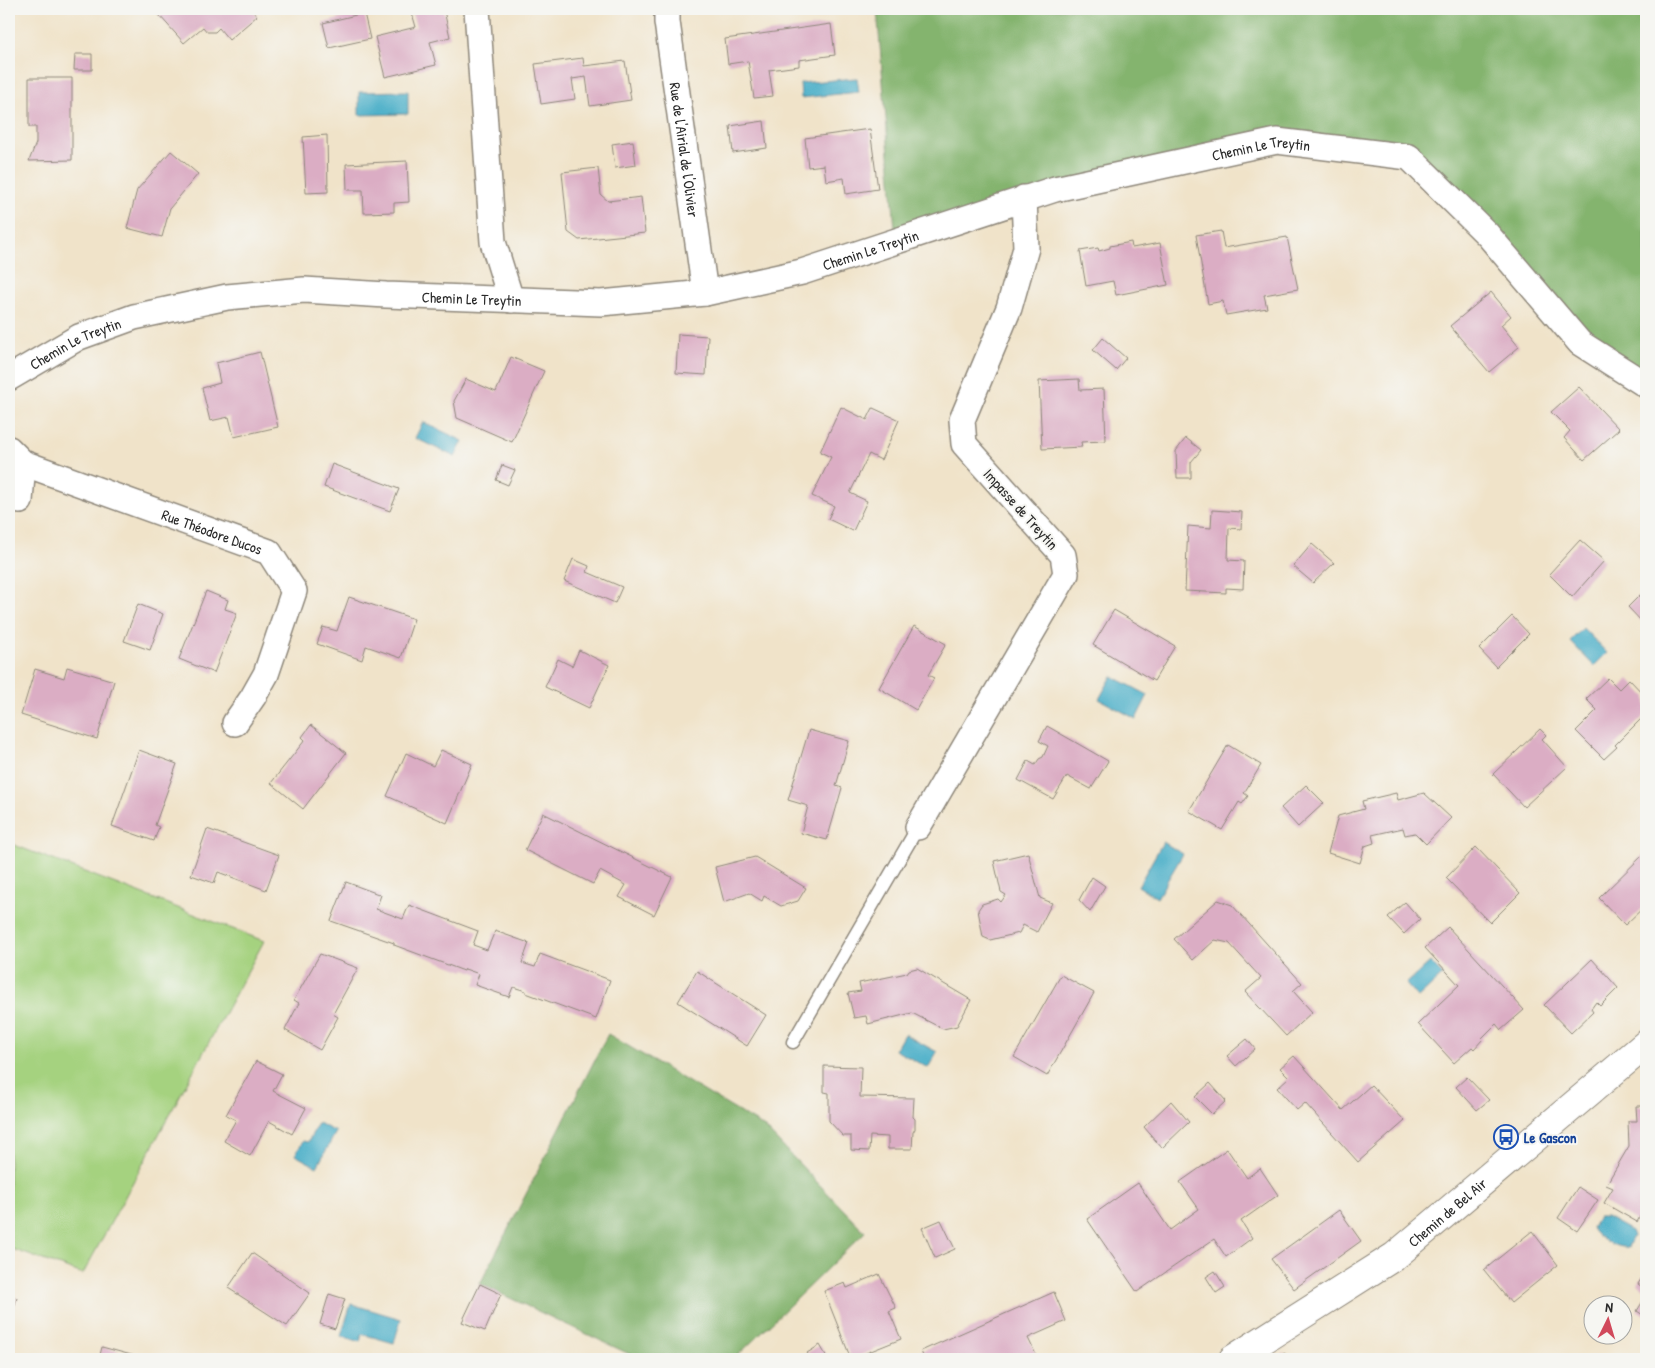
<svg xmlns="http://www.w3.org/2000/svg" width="1655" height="1368" viewBox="0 0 1655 1368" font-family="'Patrick Hand',sans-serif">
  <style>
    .green { fill: #a5d27f; stroke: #687e55 }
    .forest { fill: #84b46e; stroke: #58704c }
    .water { fill: #47adc7; stroke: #396c79 }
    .building { fill: #dbadc4 }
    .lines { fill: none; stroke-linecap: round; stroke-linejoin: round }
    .service-casing { stroke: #8e877a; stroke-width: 15 }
    .minor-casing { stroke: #8e877a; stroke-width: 28 }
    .tertiary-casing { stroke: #8e877a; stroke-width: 30 }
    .service { stroke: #fff; stroke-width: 12 }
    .minor { stroke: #fff; stroke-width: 25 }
    .tertiary { stroke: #fff; stroke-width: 28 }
    .labels { text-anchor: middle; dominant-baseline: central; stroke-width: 4; stroke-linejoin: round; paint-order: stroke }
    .street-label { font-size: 15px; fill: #2b2b2b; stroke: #f6f6f2 }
    .transit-label { font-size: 15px; font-weight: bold; fill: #164399; stroke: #f6f6f2; text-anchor: start }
  </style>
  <rect width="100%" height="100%" fill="#f6f6f2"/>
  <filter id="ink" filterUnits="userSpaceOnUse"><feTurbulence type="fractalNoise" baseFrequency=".02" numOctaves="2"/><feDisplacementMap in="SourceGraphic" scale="10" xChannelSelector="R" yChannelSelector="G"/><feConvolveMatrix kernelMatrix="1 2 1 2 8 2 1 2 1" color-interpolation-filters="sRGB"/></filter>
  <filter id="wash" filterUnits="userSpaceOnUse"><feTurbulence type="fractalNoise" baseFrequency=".0096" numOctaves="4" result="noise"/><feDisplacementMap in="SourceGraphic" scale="20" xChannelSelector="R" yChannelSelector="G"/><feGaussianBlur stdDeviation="1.12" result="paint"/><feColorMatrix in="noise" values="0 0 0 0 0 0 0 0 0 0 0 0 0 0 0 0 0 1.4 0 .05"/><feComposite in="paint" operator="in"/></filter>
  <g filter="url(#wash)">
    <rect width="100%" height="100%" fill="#f0e3c9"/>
    <polygon class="green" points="9,843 264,941 83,1274 9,1248"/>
    <g class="forest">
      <polygon points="877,9 1646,9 1646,385 1580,343 1409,157 1277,141 896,241"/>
      <polygon points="608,1034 764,1127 865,1232 734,1359 640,1359 480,1284"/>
    </g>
    <g class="water">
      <polygon points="857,78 859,92 801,98 800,83"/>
      <polygon points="408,91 408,114 359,115 359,92"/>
      <polygon points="423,422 463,441 455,457 415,438"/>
      <polygon points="1583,628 1607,653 1594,666 1570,641"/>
      <polygon points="1112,676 1148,695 1136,719 1099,699"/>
      <polygon points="1163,842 1183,854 1157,898 1138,886"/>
      <polygon points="1430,962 1443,975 1418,998 1406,984"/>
      <polygon points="904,1034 937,1052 928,1068 895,1050"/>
      <polygon points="318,1123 336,1132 317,1167 295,1155 303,1141 308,1142"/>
      <path d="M1598,1217H1606L1631,1231L1633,1236L1628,1247C1617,1249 1596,1238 1592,1228Z"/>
      <polygon points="351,1304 401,1319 394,1343 362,1334 360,1342 341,1336"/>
    </g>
    <g id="blocks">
      <g class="building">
        <polygon points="167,9 251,9 257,16 229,40 219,28 215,32 207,32 203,27 184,43 159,15"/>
        <polygon points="350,9 365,9 351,13"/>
        <polygon points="421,9 422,11 443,9 445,15 450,37 430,42 436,65 385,77 375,37 416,27 411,10"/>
        <polygon points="364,13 370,39 329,48 323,23"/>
        <polygon points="831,24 835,55 799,60 799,66 769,70 773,96 754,98 748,61 728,64 725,39"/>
        <polygon points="75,54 92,54 92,70 74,70"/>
        <polygon points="583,58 584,66 625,61 631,100 590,106 586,77 572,79 575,99 541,104 535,64"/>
        <polygon points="29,78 72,78 72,160 29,161 36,143 36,127 29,127"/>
        <polygon points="764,121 767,148 733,153 730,126"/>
        <polygon points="870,129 878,189 846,194 844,178 826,181 824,165 808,167 805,138"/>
        <polygon points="327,135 328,192 306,193 303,137"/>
        <polygon points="633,141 636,165 615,168 612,144"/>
        <polygon points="171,151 198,174 170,208 162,237 127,228 137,190"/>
        <polygon points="407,161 409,202 394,203 394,212 364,213 363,190 347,190 346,164"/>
        <polygon points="598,168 601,195 608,201 641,197 645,233 579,240 568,232 562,172"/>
        <polygon points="1221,231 1224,248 1287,237 1298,289 1264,295 1267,308 1226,315 1223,301 1208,304 1196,235"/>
        <polygon points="1131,242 1132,248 1160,243 1168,285 1116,295 1113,281 1086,286 1080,251 1098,248 1099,251 1110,248 1110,246"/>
        <polygon points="1491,292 1511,316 1501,325 1519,347 1489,372 1450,326"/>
        <polygon points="678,334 708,336 706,375 676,373"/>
        <polygon points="1103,338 1126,358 1116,370 1093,350"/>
        <polygon points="260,352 278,427 234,437 229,417 210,421 202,388 220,383 216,363"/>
        <polygon points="511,357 544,371 512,442 457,418 454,401 466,379 496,392"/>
        <polygon points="1079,379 1080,390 1104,389 1106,441 1081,442 1082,447 1042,449 1039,381"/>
        <polygon points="1579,387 1619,429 1584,460 1564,438 1570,431 1551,412"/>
        <polygon points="841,407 867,420 873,408 899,420 881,460 869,454 850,493 867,501 853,531 828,519 834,506 812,496 831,457 820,452"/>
        <polygon points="1186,438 1201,450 1191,462 1191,478 1177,478 1176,451"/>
        <polygon points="332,464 399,489 390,511 324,487"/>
        <polygon points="502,465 515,470 508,485 496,480"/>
        <polygon points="1212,510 1242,512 1241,529 1229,528 1228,560 1244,561 1243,589 1226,588 1226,593 1185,591 1188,526 1211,528"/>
        <polygon points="1580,540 1604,561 1572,597 1549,574"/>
        <polygon points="1312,544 1334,563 1313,583 1293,566"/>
        <polygon points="573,559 589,566 587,572 622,587 615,603 564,581"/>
        <polygon points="1646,589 1646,622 1644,624 1628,607"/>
        <polygon points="206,591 228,600 225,609 237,613 214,673 179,659"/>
        <polygon points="349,597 414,619 401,658 366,646 362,660 317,644 323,627 337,631"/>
        <polygon points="138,604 163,614 150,650 124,641"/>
        <polygon points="1114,610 1175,646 1154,681 1093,645"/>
        <polygon points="1512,616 1529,634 1496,667 1479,649"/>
        <polygon points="914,626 946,644 928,675 934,678 916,710 879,688"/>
        <polygon points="579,650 609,665 589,708 545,687 558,659 572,666"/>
        <polygon points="67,667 114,681 97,739 21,715 35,669 64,678"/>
        <polygon points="1608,678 1619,689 1629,679 1646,697 1646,714 1615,745 1617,747 1604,759 1576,731 1597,710 1586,699"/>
        <polygon points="311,725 346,753 303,809 271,783 305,740 302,737"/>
        <polygon points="1047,726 1108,761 1091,789 1067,776 1053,799 1018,780 1028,761 1035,765 1039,759 1043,757 1048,746 1039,741"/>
        <polygon points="1540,729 1546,735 1542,739 1567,767 1524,807 1493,774"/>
        <polygon points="809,730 849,741 836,786 842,788 827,840 801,833 808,806 788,800"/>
        <polygon points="1228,745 1261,765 1244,793 1248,796 1242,804 1239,802 1222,830 1189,811"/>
        <polygon points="139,750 177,764 155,825 159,827 154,841 112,826"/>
        <polygon points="441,750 472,764 447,823 387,796 406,753 433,766"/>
        <polygon points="1306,785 1324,803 1298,827 1281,808"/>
        <polygon points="1396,793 1398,800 1424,793 1451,818 1426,844 1415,833 1405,835 1403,828 1372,835 1374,843 1365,846 1360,863 1328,853 1338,816 1364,809 1362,801"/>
        <polygon points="543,813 672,877 654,915 619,897 626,885 600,871 593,884 525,850"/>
        <polygon points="207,829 279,855 266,890 218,872 214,883 191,875"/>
        <polygon points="1476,847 1520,893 1490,923 1446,878"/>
        <polygon points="1646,852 1646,905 1625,925 1599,898"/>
        <polygon points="1028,853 1040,898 1052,903 1037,932 1023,925 1019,933 990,940 983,937 978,910 982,904 998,899 1001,902 1006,895 1001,892 994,861"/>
        <polygon points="755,857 806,888 798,901 781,906 764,896 762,901 749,893 724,902 715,867"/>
        <polygon points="1092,877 1105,886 1090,912 1079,900"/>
        <polygon points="346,882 381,895 376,909 403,919 409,905 478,931 473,945 487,950 495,931 529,943 522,963 535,967 540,954 610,980 596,1019 526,993 526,991 513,987 509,997 475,985 479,974 465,969 464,971 394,945 394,943 331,921"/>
        <polygon points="1218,900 1232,905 1302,983 1293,991 1312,1012 1286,1036 1245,992 1261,978 1229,943 1215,940 1193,960 1174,939"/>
        <polygon points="1405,902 1420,919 1404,934 1388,917"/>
        <polygon points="1448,927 1524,1010 1501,1030 1496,1024 1482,1038 1483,1039 1474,1049 1472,1047 1454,1063 1418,1024 1459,985 1425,948"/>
        <polygon points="320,954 358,968 333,1014 338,1017 320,1050 285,1030 299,1003 294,1000"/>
        <polygon points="1592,959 1618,988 1600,1006 1596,1002 1591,1009 1593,1012 1571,1033 1544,1005"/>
        <polygon points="917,968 971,1000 957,1026 943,1029 912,1013 868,1024 866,1016 854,1018 848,993 861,991 859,983 907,973 909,970"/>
        <polygon points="697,971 766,1015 747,1046 678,1002"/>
        <polygon points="1061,975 1094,993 1047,1076 1014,1057"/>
        <polygon points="1247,1039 1255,1049 1236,1066 1227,1056"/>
        <polygon points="1294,1056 1343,1110 1371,1085 1405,1121 1358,1162 1305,1103 1297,1110 1277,1088 1289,1077 1280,1068"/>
        <polygon points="256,1061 282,1074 273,1091 306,1108 292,1134 269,1121 250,1156 224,1141 236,1120 226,1115"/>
        <polygon points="824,1066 861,1067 860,1097 914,1098 913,1117 915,1119 915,1129 913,1132 912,1149 888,1149 888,1137 870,1136 869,1151 851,1150 851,1136 843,1136 829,1121 829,1093 824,1092"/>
        <polygon points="1467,1077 1489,1100 1477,1110 1456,1087"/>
        <polygon points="1210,1083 1226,1101 1212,1114 1195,1097"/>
        <polygon points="1171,1101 1189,1122 1162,1148 1144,1127"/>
        <polygon points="1636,1106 1646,1106 1646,1206 1637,1222 1604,1203 1613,1188 1606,1185 1629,1146 1628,1121 1637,1121"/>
        <polygon points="1227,1149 1247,1178 1260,1168 1278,1195 1241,1221 1252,1238 1226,1257 1214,1239 1137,1292 1087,1219 1138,1183 1170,1230 1199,1209 1180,1182"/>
        <polygon points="1578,1187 1598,1200 1577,1231 1558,1218"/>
        <polygon points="1339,1210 1361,1241 1294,1289 1271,1259"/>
        <polygon points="941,1220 955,1249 935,1258 922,1228"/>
        <polygon points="1532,1231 1558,1265 1511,1303 1484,1270"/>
        <polygon points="252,1253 310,1293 287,1326 228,1288"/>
        <polygon points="1215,1271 1225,1287 1216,1293 1206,1277"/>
        <polygon points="1646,1271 1646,1290 1638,1284"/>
        <polygon points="879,1274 896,1308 889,1311 901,1339 851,1359 824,1291 845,1283 847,1288"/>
        <polygon points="480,1284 501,1294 485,1331 462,1322"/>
        <polygon points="1054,1292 1066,1321 1028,1338 1038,1359 924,1359 921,1351"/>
        <polygon points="329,1294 345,1299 335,1329 320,1324"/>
        <polygon points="9,1295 17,1298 9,1322"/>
        <polygon points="1646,1296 1646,1317 1637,1311"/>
        <polygon points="820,1345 828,1359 811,1359 807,1353"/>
        <polygon points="102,1347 146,1359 99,1359"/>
        <polygon points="1284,1353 1292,1359 1280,1359"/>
      </g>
    </g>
  </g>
  <g filter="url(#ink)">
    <use href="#blocks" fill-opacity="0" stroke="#8e877a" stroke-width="1"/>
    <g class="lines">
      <defs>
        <polyline id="service" points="793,1042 918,827"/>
        <g id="minor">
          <polyline points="477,9 493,242 511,300"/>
          <path id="s1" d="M667,9V22L705,293"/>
          <path id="s2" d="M9,378L79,337L134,317L227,297L304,290L386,295L601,303L705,293L802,272L1055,189L1277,141L1409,157L1488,235L1580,343L1646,385"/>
          <path id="s3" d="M9,449L23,463L269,552L294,591L266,674L253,697L235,723"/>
          <polyline points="20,501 23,463"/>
          <polyline points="918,827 1066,574 1063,555 964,444 962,420 1009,308 1026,248 1024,198"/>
        </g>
        <g id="tertiary">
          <path id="s4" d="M1233,1359L1395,1256L1646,1044"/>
        </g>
      </defs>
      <use href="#service" class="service-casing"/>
      <use href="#minor" class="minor-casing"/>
      <use href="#tertiary" class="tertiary-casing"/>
      <use href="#service" class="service"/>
      <use href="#minor" class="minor"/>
      <use href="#tertiary" class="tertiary"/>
    </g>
  </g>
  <defs>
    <symbol id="bus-ring" viewBox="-11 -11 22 22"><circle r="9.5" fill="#f6f6f2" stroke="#1a4fb4" stroke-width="1.5"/><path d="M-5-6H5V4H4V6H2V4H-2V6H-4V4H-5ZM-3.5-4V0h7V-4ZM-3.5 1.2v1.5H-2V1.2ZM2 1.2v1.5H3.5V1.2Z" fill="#1a4fb4"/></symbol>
  </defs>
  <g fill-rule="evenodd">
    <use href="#bus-ring" x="1492" y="1123" width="28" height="28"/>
  </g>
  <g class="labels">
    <g class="street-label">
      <text stroke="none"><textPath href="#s1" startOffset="142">Rue de l'Airial de l'Olivier</textPath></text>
      <text stroke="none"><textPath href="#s2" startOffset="1290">Chemin Le Treytin</textPath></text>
      <text stroke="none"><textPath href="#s2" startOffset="885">Chemin Le Treytin</textPath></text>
      <text stroke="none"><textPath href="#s2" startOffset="480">Chemin Le Treytin</textPath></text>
      <text stroke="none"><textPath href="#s2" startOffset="75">Chemin Le Treytin</textPath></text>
      <text transform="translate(1021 509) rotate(48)">Impasse de Treytin</text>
      <text stroke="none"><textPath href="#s3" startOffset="221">Rue Théodore Ducos</textPath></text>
      <text stroke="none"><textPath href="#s4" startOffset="260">Chemin de Bel Air</textPath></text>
    </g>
    <g class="transit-label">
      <text x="1524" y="1137">Le Gascon</text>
    </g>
  </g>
  <rect width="1655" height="1368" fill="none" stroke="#f6f6f2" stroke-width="30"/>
  <g transform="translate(1608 1320) rotate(5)"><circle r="24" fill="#f6f6f2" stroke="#a5a5a2"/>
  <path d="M0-4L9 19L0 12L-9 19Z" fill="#d1495b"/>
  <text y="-8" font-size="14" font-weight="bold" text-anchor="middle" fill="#2b2b2b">N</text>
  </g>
</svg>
